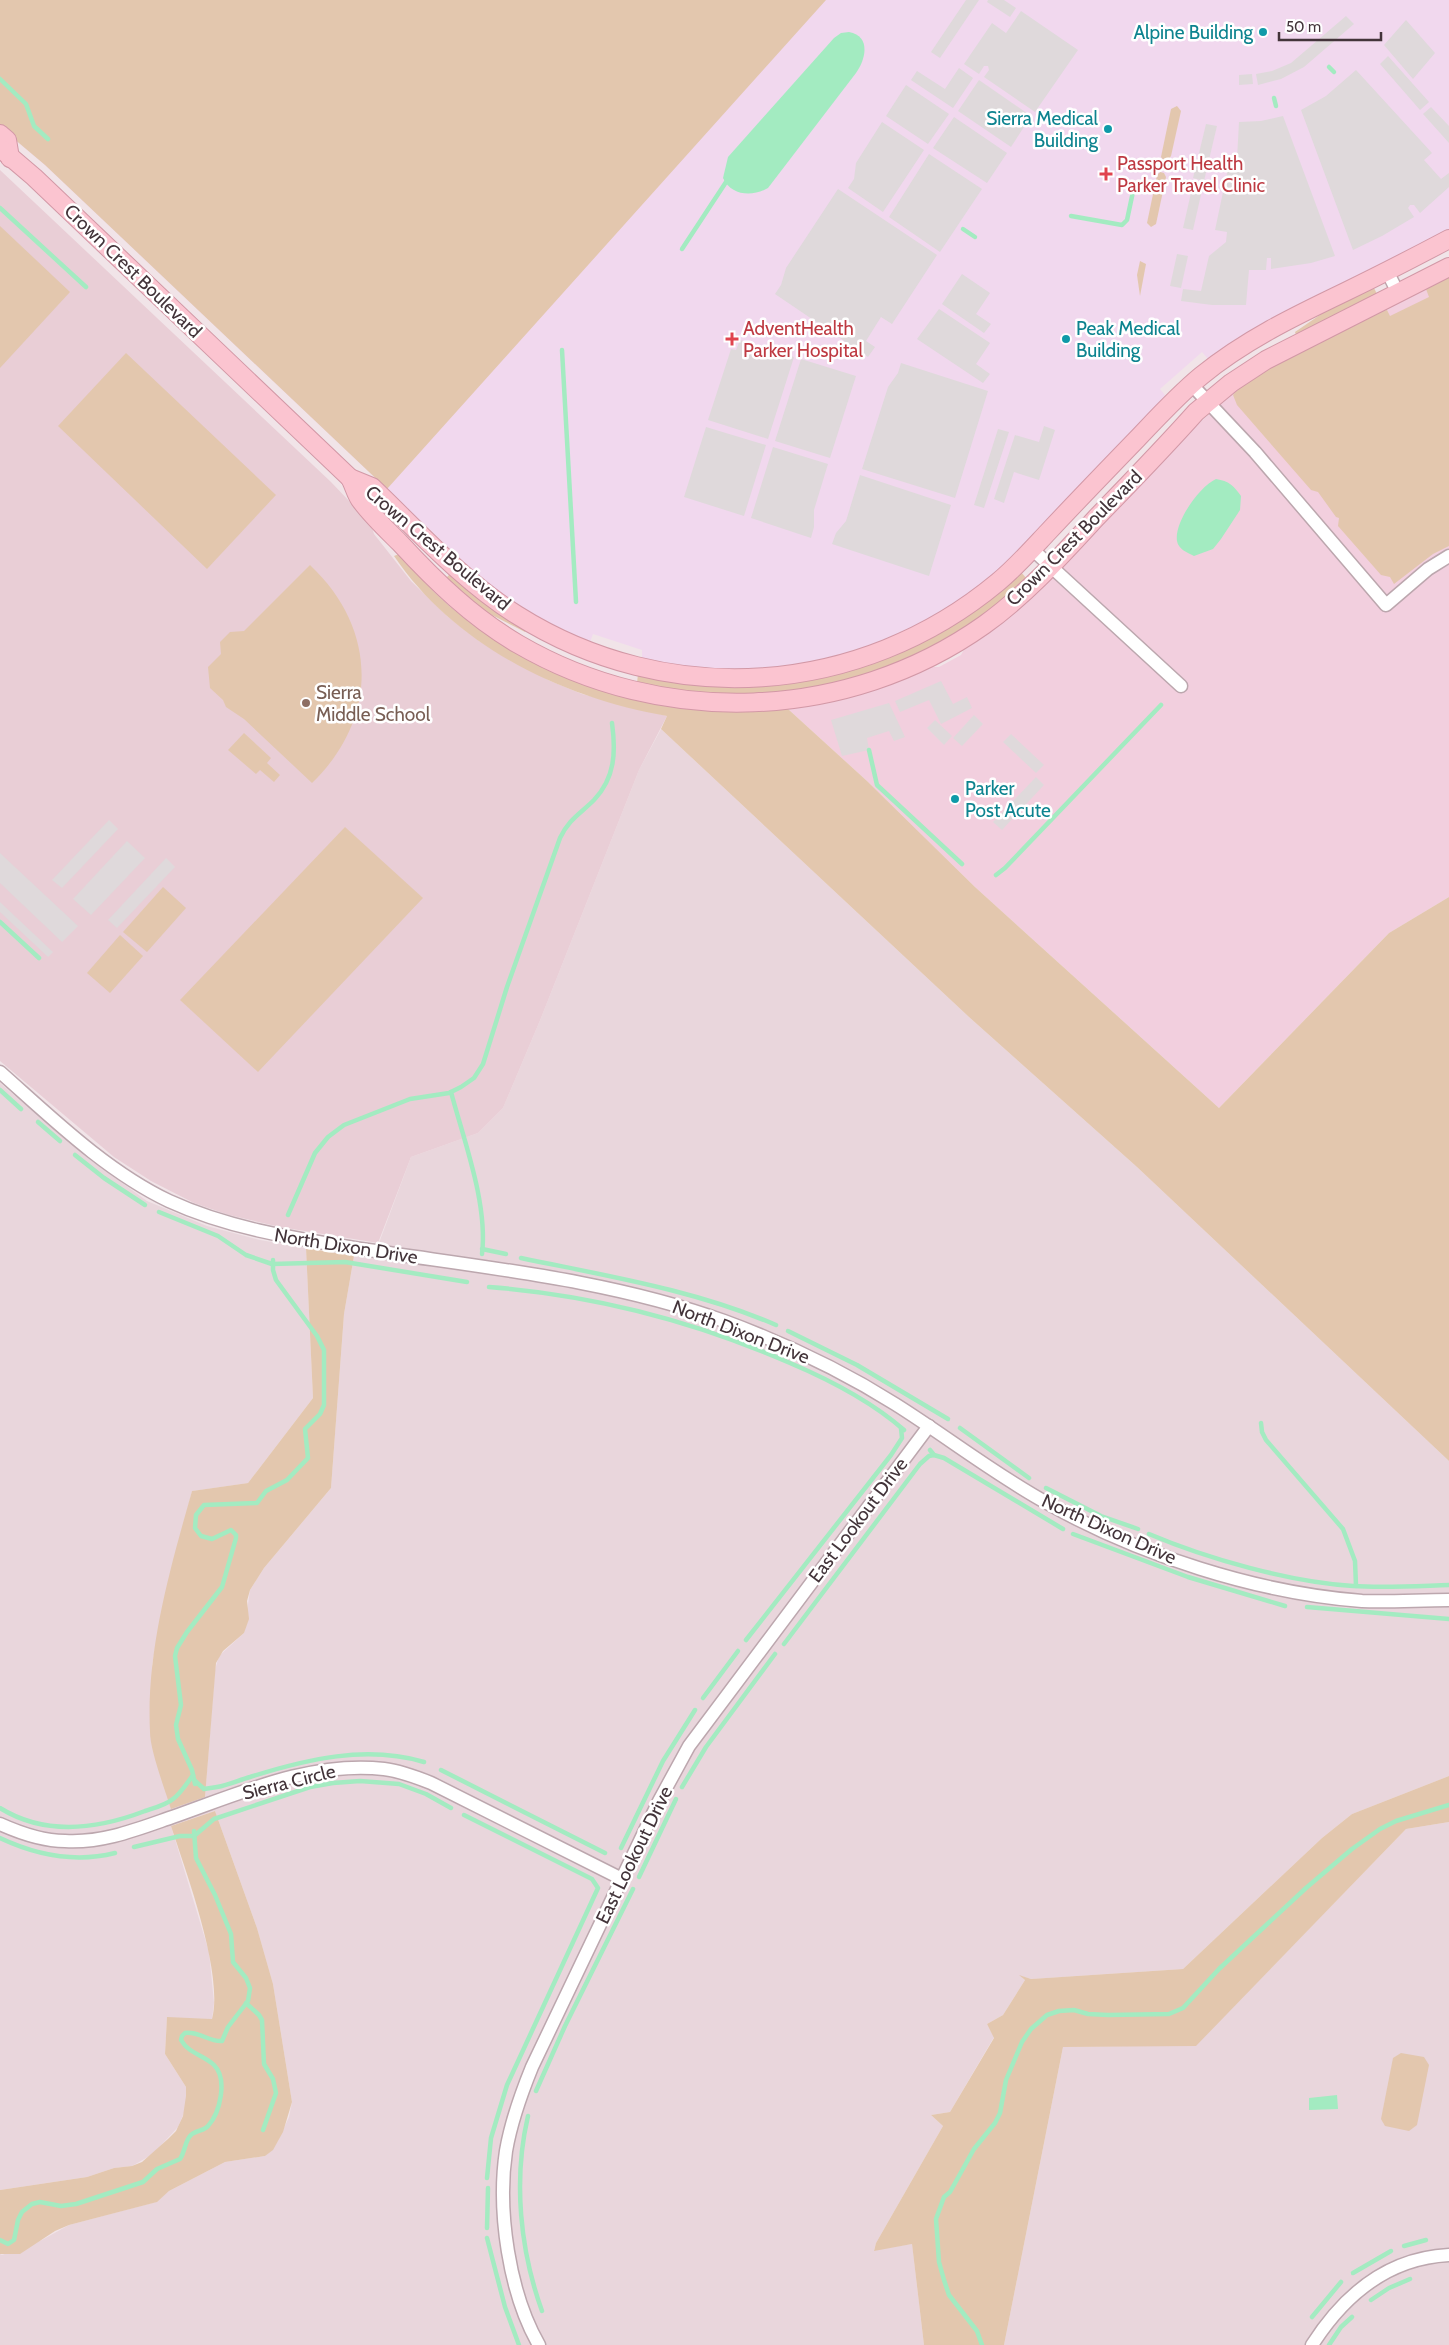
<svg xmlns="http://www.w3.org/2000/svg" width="1449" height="2345" viewBox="0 0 1449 2345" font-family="Cabin,sans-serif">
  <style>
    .residential { fill: #e9d6dc }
    .commercial { fill: #f2cfde }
    .education { fill: #e9ced6 }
    .medical { fill: #f1d8ee }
    .green { fill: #e3c7ae }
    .parking { fill: #dfd9db }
    .water { fill: #a3ebc1 }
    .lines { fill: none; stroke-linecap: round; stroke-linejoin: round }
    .stream { stroke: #a3ebc1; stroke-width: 4.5 }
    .street-casing { stroke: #bca7ae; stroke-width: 15 }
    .secondary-casing { stroke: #d298a6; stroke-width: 20 }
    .street { stroke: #fff; stroke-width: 12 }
    .secondary { stroke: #fbc4d0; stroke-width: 18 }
    .culture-dot { fill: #0f9aa8; stroke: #fff; stroke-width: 2 }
    .health-dot { fill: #e0444e; stroke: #fff; stroke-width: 2 }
    .education-dot { fill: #8d6e63; stroke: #fff; stroke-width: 2 }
    .labels { text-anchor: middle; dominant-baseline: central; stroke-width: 5; stroke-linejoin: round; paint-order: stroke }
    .culture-label { font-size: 19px; fill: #0d838f; stroke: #fff; text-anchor: end }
    .health-label { font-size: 19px; fill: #be3a42; stroke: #fff; text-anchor: start }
    .street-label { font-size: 19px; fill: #43343a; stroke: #fff }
    .education-label { font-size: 19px; fill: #785e54; stroke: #fff; text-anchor: start }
  </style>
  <rect width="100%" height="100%" fill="#f1e4e8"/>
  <g class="residential">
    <polygon points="661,729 969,1017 1137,1167 1449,1461 1449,1776 1352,1814 1322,1838 1183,1969 1031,1979 1021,1976 1025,1980 1003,2015 987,2024 994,2037 950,2112 931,2115 943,2126 876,2243 874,2250 912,2244 924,2345 0,2345 0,2254 2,2255 42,2240 69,2225 156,2202 169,2191 225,2162 265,2156 278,2141 289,2117 292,2102 273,1984 257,1928 215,1811 171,1826 209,1952 214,2003 212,2019 167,2018 165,2054 186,2087 186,2108 178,2127 153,2154 132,2166 114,2168 87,2177 0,2190 0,1083 88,1158 147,1201 207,1226 260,1240 306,1248 313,1398 248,1483 192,1491 165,1597 152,1665 205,1797 215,1670 219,1656 244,1633 250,1590 264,1568 331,1488 344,1314 354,1256 373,1259 411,1157 478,1133 503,1108 541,1018 639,770"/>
    <polygon points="1449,1822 1449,2345 1004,2345 1063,2047 1196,2045 1406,1829"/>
  </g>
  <polygon class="commercial" points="1449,277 1449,897 1389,933 1219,1108 975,887 867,781 788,709 822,704 875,689 929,667 939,667 961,655 965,648 1006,619 1045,585 1198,424 1236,391 1384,310"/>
  <polygon class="education" points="0,170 331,482 371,524 374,534 411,581 447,616 479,641 548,680 582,694 667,716 639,770 541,1018 503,1108 478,1133 411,1157 378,1243 280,1227 229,1215 194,1203 151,1181 114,1157 0,1061"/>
  <polygon class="medical" points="0,0 1449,0 1449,230 1253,329 1208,359 1202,352 1160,389 1165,395 1161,401 1001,568 965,596 929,619 889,639 817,662 757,669 707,669 642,659 642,650 593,634 590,642 585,641 532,614 497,590 464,562 45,165 0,127"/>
  <g class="green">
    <polygon points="0,0 826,0 387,489 45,165 0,127"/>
    <polygon points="1177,106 1181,111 1171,156 1168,160 1164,161 1161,157 1171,109"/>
    <polygon points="1160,172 1164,173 1166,177 1156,224 1151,227 1147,223 1157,175"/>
    <polygon points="0,226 70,292 0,368"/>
    <polygon points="1140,261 1146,264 1140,296 1137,275"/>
    <path d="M1449,277V546L1433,554L1394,584L1390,577L1381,575L1338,526L1339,518L1336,517L1318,492L1311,490L1237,405L1233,395C1249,371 1350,326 1381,311L1387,310L1390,316L1429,297L1426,289Z"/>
    <polygon points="1373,286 1377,294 1296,335 1295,332 1333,306"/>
    <polygon points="126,353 276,495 207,569 58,426"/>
    <path d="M399,554C418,575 436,596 458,613C551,689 670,721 788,709L867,781L975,887L1219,1108L1389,933L1449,897V1461L1137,1167L969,1017L661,729L667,716C562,698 455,646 394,556Z"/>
    <path d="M310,565C378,629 379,718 312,783L244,719L226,707L223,700L210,688L208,667L221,654L220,642L230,632L244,631Z"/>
    <path d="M1021,572L1027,579L988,613L929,649L869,674L809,689L775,693L709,695L637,683L638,674C772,709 923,668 1021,572Z"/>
    <polygon points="451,573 526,629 525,632 484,611 445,579"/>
    <polygon points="244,733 271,758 267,763 280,775 274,782 260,770 256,774 228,750"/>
    <polygon points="345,827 423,898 258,1072 180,1000"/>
    <polygon points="163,887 186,908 147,952 123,932"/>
    <polygon points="120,935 143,956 110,993 87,973"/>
    <path d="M306,1248L354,1256L344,1314L331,1488L264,1568L250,1590L247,1601L249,1619L244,1633L223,1651L216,1663L205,1797L171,1809C165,1790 150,1750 150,1732C146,1651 170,1569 192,1491L248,1483L313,1398Z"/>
    <polygon points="1449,1776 1449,1822 1406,1829 1196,2046 1063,2047 1004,2345 924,2345 912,2244 874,2251 876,2243 943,2126 931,2115 950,2112 994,2038 987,2024 1003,2015 1025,1980 1019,1975 1031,1979 1183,1969 1322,1838 1352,1814"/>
    <path d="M215,1811L257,1928L273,1984L292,2102L283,2132L273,2150L265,2156L225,2162L169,2191L157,2202L69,2225L55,2231L20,2254H0V2190L87,2177L114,2168L132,2166L142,2162L168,2139L176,2131L183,2116L186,2096V2087L165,2054L167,2017L212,2019C224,1974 186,1872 171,1826Z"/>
    <polygon points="1401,2053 1424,2057 1429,2065 1417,2125 1409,2131 1385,2126 1381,2119 1393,2058"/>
  </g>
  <g class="parking">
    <polygon points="966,0 979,0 940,58 931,52"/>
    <polygon points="988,0 1004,0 1016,8 1010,17 987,2"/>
    <polygon points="1021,11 1078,50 1035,112 984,77 989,70 988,66 984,66 979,74 964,64 992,23 1006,33"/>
    <polygon points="1346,16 1354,24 1304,67 1281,79 1258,85 1256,74 1272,71 1291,63"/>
    <polygon points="1406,20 1435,53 1413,79 1384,45"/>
    <polygon points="1388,56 1429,102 1420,110 1380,64"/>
    <polygon points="959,68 973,78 953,108 911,80 917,71 945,89"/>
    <polygon points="1356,70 1432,153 1424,160 1441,179 1449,173 1449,187 1420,213 1414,205 1410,205 1408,208 1414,217 1382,236 1353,250 1301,110 1326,96"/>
    <polygon points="1252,74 1253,84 1239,85 1239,75"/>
    <polygon points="979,80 1031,116 1011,147 958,111"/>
    <polygon points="906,85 949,114 928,144 886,116"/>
    <polygon points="1431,107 1449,126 1449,143 1423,114"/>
    <polygon points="1283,116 1335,256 1311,263 1271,269 1271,258 1267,258 1266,270 1249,270 1246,305 1212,305 1181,301 1183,289 1201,291 1209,256 1226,242 1227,232 1215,230 1230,159 1237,159 1239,122 1261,121"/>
    <polygon points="954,117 1007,153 987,183 933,148"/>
    <polygon points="882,122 924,150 883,212 848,188 854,179 856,163"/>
    <polygon points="1206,124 1217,126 1204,181 1193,178"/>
    <polygon points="929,154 982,189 940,252 889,217"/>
    <polygon points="1193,184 1203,186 1193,230 1183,228"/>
    <polygon points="838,189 937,255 892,324 881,317 866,341 875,347 868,357 775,294 781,285 786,268"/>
    <polygon points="1177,254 1188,256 1181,288 1170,286"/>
    <polygon points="962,274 990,293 976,314 991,324 984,333 942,304"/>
    <polygon points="939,309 990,343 976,364 990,374 983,383 917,339"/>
    <polygon points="740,340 794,357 768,439 708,420 731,349 736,350"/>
    <polygon points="801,359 856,376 830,458 775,441"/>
    <polygon points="901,363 988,391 955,498 862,469 888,387 898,373"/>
    <polygon points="1044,426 1055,430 1039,480 1014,472 1004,503 994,499 1015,435 1039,442"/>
    <polygon points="706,427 766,445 744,516 684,497"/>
    <polygon points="998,429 1009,432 984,508 974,505"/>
    <polygon points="773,447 828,464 814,510 814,527 811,538 751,518"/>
    <polygon points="860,475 951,505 929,576 832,544 836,533 846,521"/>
    <polygon points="941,681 953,704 967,697 972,708 941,724 929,700 900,712 895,701"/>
    <polygon points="889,703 905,737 894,741 889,731 867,738 869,750 842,756 831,720"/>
    <polygon points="974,715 983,724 962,746 953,738"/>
    <polygon points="935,720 952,736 944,745 927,728"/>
    <polygon points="1011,734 1044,765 1036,773 1003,742"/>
    <polygon points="1036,777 1044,785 1002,830 993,822"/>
    <polygon points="109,820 118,829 62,888 52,880"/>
    <polygon points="127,841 145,858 91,915 73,899"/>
    <polygon points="0,853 78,926 62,942 0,883"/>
    <polygon points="166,858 175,867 117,928 108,920"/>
    <polygon points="0,902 53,952 48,957 0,912"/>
  </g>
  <g class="water">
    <path d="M849,32C871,36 866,59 856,73L768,188C753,197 731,196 723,178L728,157L834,38L841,33Z"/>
    <path d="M1216,479C1229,481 1234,486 1241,496L1240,510L1221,539L1213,549L1194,556C1188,553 1178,549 1177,541C1174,522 1200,486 1216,479Z"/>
    <polygon points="1337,2095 1338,2109 1309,2110 1309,2098"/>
  </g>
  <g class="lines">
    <g class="stream">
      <polyline points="1329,67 1334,72"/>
      <polyline points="0,79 26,104 34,126 48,139"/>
      <polyline points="1274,98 1276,106"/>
      <polyline points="0,208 86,287"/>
      <polyline points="1071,216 1122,225 1127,220 1134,187"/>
      <polyline points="963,229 975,237"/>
      <polyline points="682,249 728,179"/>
      <polyline points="562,350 576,602"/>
      <polyline points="869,750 877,785 962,864"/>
      <polyline points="996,875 1005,868 1161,705"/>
      <polyline points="0,922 39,958"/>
      <polyline points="0,1090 21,1109"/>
      <path d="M451,1092C464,1141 488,1204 482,1254"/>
      <polyline points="38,1122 60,1141"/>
      <polyline points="75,1155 104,1178 145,1205"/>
      <polyline points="159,1212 218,1236 246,1255 272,1264 345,1262 467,1282"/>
      <path d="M288,1215L315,1153L328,1137L344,1125L410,1099L449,1093L461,1087L474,1078L483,1064L507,987L560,838C569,819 580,814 594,800C615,778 616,752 612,723"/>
      <polyline points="482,1249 506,1254"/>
      <path d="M521,1258C607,1276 695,1290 776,1325"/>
      <path d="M489,1287C593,1295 694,1321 790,1363C830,1380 871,1401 904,1430"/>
      <polyline points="788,1331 857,1365 948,1419"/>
      <polyline points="1261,1423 1262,1432 1266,1440 1343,1529 1355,1561 1356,1586"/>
      <polyline points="960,1428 1029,1478"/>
      <polyline points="930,1450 934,1455 944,1458 1063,1529"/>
      <polyline points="1046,1488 1101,1516 1138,1529"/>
      <polyline points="1073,1534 1188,1577 1285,1606"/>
      <path d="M1149,1534C1208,1559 1290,1582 1353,1586C1385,1588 1417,1586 1449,1585"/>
      <polyline points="1307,1607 1449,1619"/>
      <polyline points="746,1640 891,1455 902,1438 901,1428"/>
      <polyline points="784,1644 920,1464 929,1456 934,1455"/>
      <polyline points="703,1698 738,1651"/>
      <polyline points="441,1770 605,1853"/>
      <path d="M194,1780L204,1789L217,1787C229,1785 239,1780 250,1777C307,1759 366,1745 424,1762"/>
      <polyline points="195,1784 192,1770 178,1739 176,1725 181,1705 175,1656 177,1648 187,1632 222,1587 236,1538 236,1535 231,1530 212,1539 201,1536 195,1528 196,1515 204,1505 257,1503 266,1491 287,1480 308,1458 305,1429 320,1414 324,1405 324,1350 317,1336 276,1280 273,1270 273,1260"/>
      <polyline points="682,1787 706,1747 775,1654"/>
      <path d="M0,1808C45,1836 98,1829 145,1811C154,1808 166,1805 173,1799C181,1793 187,1783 193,1775"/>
      <polyline points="464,1815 592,1879 598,1888 507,2085 491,2138 487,2178"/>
      <path d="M0,1838C36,1855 75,1863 115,1853"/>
      <polyline points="134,1847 180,1836 194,1836 214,1819 310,1787 333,1783 360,1781 399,1784 426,1794 451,1808"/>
      <polyline points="621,1848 663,1761 695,1710"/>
      <polyline points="639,1877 676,1799"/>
      <polyline points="246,2003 259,2015 262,2020 264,2064 273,2079 276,2093 263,2130"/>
      <polyline points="536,2091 565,2026 633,1889"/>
      <path d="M528,2116C513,2180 520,2250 542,2311"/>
      <polyline points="487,2228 488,2188"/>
      <polyline points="487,2238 505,2307 519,2345"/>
      <path d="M0,2240L8,2244L14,2240L18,2220L22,2212L32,2204L40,2202L61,2206L76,2204L143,2182L157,2169L180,2159C185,2152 185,2140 191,2135C196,2130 204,2131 208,2126C220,2113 228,2079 214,2065C204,2055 189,2054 181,2040L182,2036L185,2033C199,2031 209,2042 222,2041L228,2027L248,2001L250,1988L246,1978L233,1962L231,1934L215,1895L196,1858L194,1831"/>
      <polyline points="1404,2246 1426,2240"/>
      <polyline points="1353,2273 1391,2251"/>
      <polyline points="1371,2300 1389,2288 1410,2279"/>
      <polyline points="1312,2317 1341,2282"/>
      <polyline points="982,2345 977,2331 949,2295 944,2280 939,2262 936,2219 944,2197 950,2192 974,2149 995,2123 1000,2113 1006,2080 1022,2042 1031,2029 1047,2015 1059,2011 1074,2010 1088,2014 1108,2015 1169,2014 1183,2008 1219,1969 1306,1888 1352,1849 1380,1829 1396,1821 1449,1805"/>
      <polyline points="1329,2345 1341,2327 1352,2317"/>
    </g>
    <defs>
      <g id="street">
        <polyline points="1387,271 1398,293"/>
        <polyline points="1191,384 1255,452 1386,605 1428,569 1449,556"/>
        <polyline points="1032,549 1181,686"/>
        <path d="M0,1072C52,1118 106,1171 169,1201C232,1230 300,1239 368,1250C487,1268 611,1280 724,1321C784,1343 841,1370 895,1404C946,1436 994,1474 1047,1503C1139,1555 1257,1593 1362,1601C1391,1602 1420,1600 1449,1600"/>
        <path d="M0,1824C20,1833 43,1841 65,1841C99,1843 130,1832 161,1821C232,1797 308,1760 384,1769C400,1771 416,1777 431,1783L622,1879"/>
        <path d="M539,2345C509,2293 497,2211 506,2151C511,2122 521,2094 532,2067L659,1801L689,1746L929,1426"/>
        <path d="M1312,2345C1344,2295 1388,2258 1449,2255"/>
      </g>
      <g id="secondary">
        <polyline points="0,134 7,140 10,158"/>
        <path d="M0,148L34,177L350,478L372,487C418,531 463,581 517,615C668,710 860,697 998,582C1016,567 1032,549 1048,532C1077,501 1107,470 1137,439C1158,417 1178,395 1201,376C1245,340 1295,316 1345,292C1380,275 1415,257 1449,239"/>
        <path d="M350,478C354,485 356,495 361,501C372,516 387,530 400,543C436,582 472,617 518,644C662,728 847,722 984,625C1026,595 1061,556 1096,518C1130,483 1164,448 1196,412L1231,383L1266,360L1449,267"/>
      </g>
    </defs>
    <use href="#street" class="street-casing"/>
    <use href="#secondary" class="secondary-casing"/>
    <use href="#street" class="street"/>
    <use href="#secondary" class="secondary"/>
  </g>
  <g class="culture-dot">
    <circle cx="1263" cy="32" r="5"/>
    <circle cx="1108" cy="129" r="5"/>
    <circle cx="1066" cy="339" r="5"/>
    <circle cx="955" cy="799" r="5"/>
  </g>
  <g class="health-dot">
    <path d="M1103.5 166.5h5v5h5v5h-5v5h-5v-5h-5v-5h5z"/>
    <path d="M729.5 331.5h5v5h5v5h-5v5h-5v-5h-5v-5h5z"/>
  </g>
  <circle class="education-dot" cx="306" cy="703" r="5"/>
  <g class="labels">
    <g class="culture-label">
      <text x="1253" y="32">Alpine Building</text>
      <text x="1098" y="118">Sierra Medical<tspan x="1098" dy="22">Building</tspan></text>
      <text x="1076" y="328" text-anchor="start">Peak Medical<tspan x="1076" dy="22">Building</tspan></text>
      <text x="965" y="788" text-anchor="start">Parker<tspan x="965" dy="22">Post Acute</tspan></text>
    </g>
    <g class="health-label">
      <text x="1117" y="163">Passport Health<tspan x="1117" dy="22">Parker Travel Clinic</tspan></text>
      <text x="743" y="328">AdventHealth<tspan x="743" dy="22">Parker Hospital</tspan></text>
    </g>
    <g class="street-label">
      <text transform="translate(133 271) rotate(44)">Crown Crest Boulevard</text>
      <text transform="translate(1074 538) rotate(-45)">Crown Crest Boulevard</text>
      <text transform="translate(438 548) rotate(40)">Crown Crest Boulevard</text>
      <text transform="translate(346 1246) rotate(9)">North Dixon Drive</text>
      <text transform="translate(741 1332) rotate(21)">North Dixon Drive</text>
      <text transform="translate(858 1520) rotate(-53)">East Lookout Drive</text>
      <text transform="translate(1109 1529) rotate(24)">North Dixon Drive</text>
      <text transform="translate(289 1782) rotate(-14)">Sierra Circle</text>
      <text transform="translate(634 1855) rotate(-64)">East Lookout Drive</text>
    </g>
    <g class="education-label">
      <text x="316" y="692">Sierra<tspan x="316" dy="22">Middle School</tspan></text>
    </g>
  </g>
  <path d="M1279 32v8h102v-8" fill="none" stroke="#43343a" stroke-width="2.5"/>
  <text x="1286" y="32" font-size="15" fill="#43343a" stroke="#ffffff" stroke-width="4" paint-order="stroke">50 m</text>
</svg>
